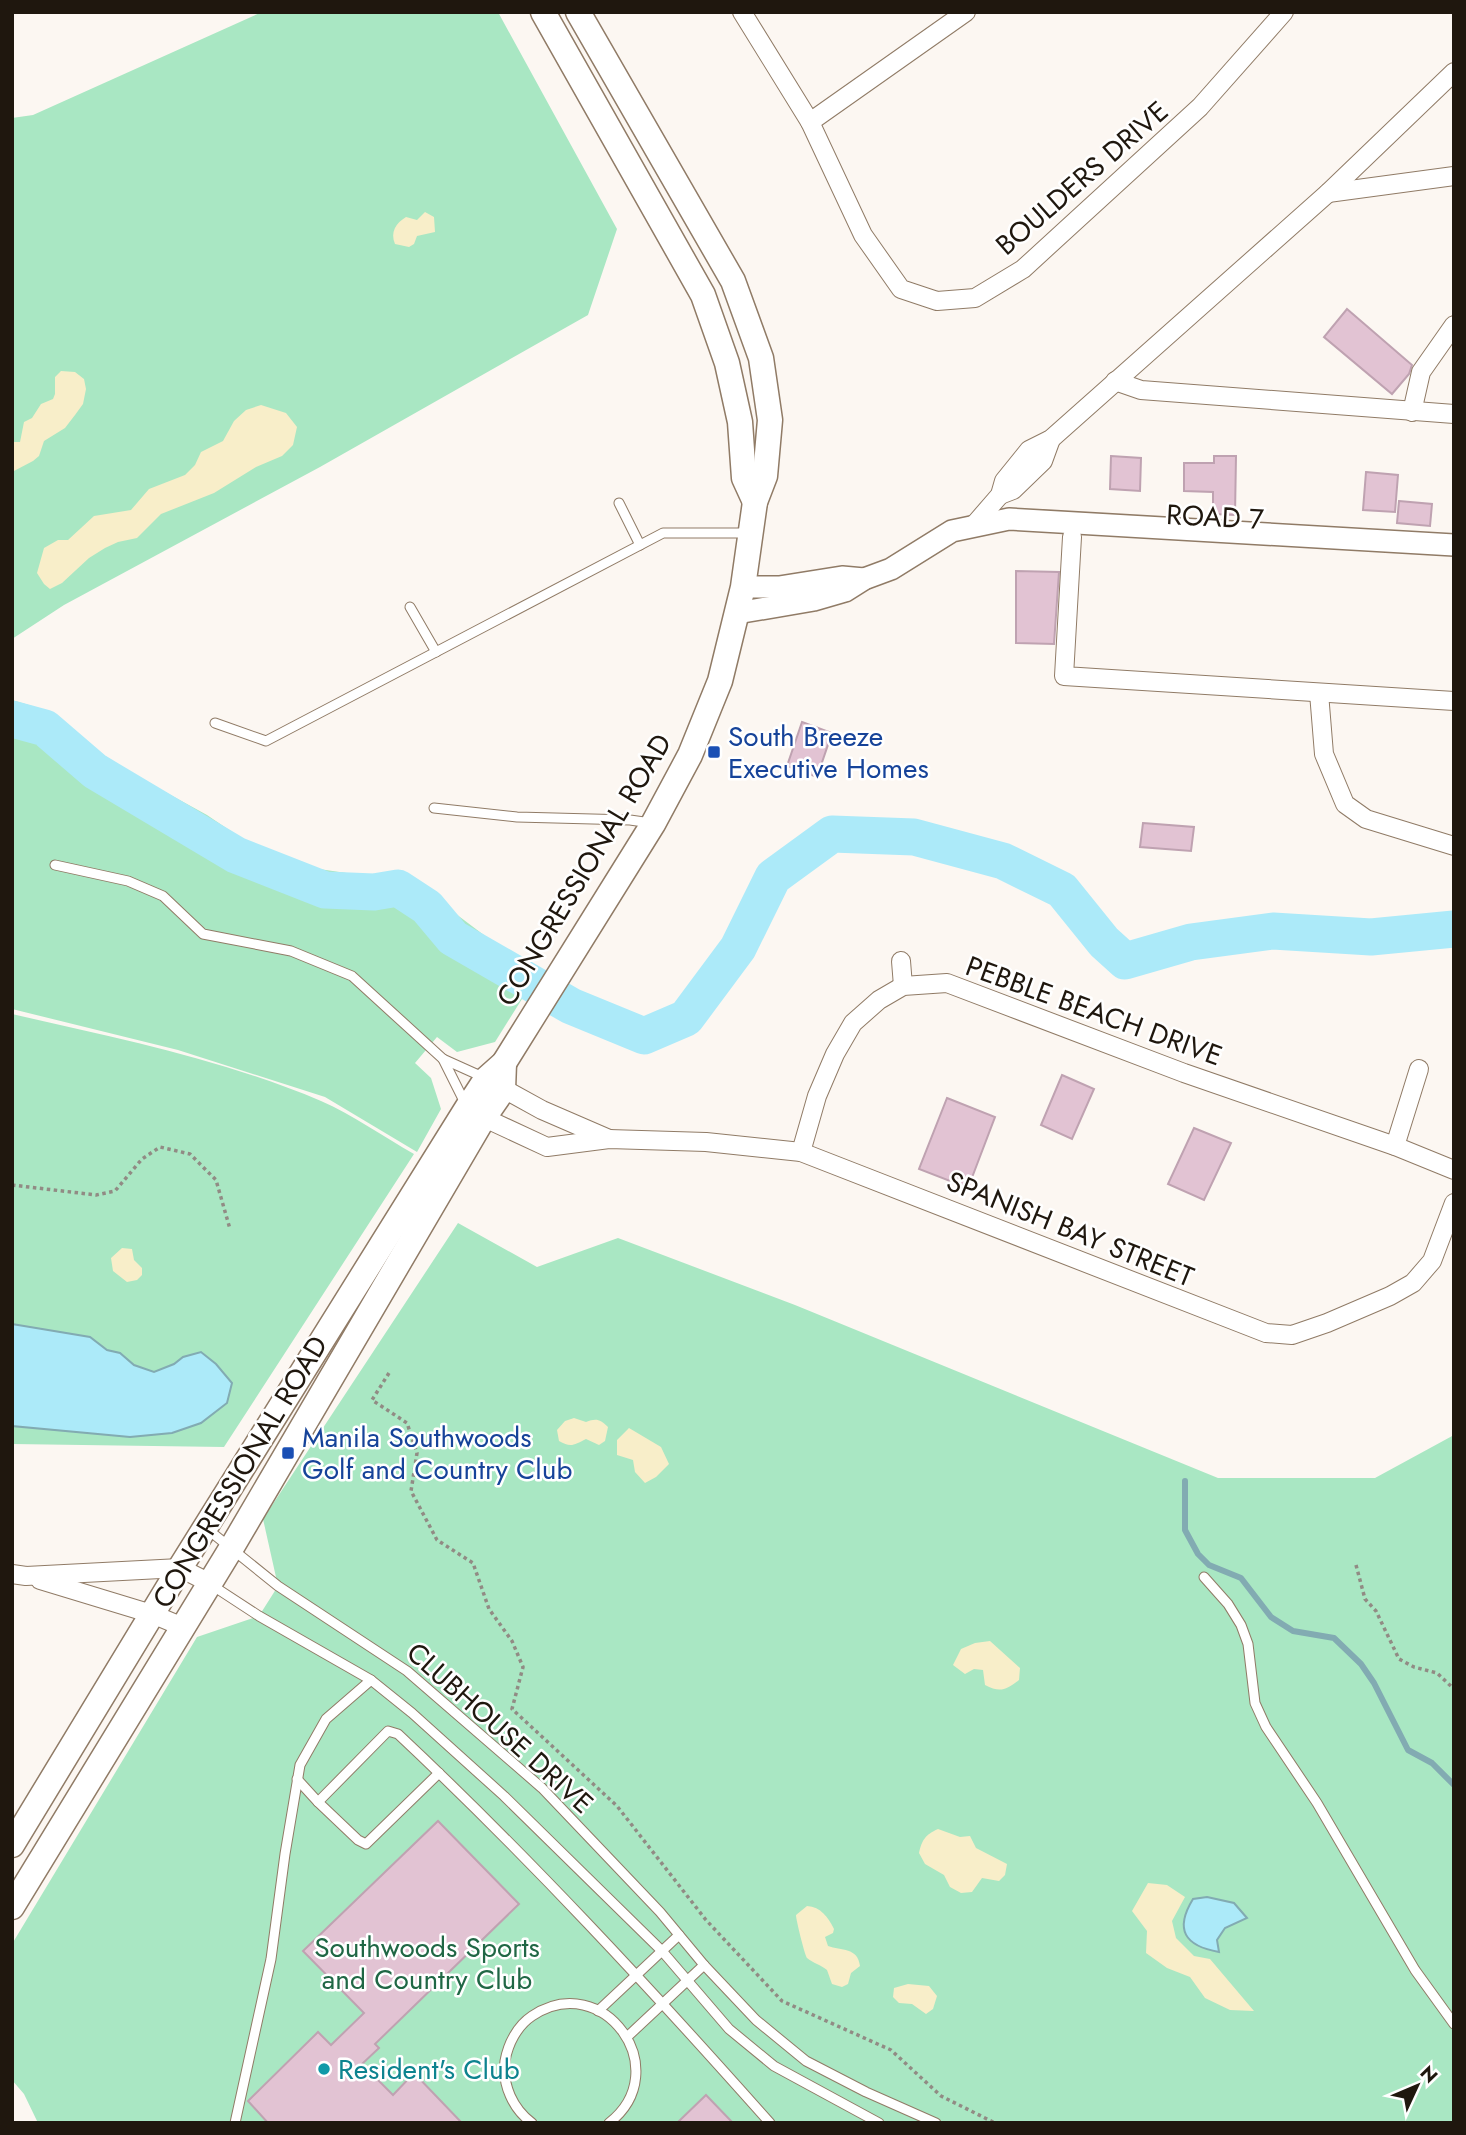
<svg xmlns="http://www.w3.org/2000/svg" width="1466" height="2135" viewBox="0 0 1466 2135" font-family="Jost,sans-serif">
  <style>
    .green { fill: #a9e7c3 }
    .sand { fill: #f8eec9 }
    .water { fill: #aceaf9; stroke: #82abb2; stroke-width: 2 }
    .lines { fill: none; stroke-linecap: round; stroke-linejoin: round }
    .stream { stroke: #82abb2; stroke-width: 6 }
    .river { stroke: #aceaf9; stroke-width: 37 }
    .building { fill: #e2c3d3; stroke: #bfa2b1; stroke-width: 2 }
    .service-casing { stroke: #907b66; stroke-width: 11 }
    .minor-casing { stroke: #907b66; stroke-width: 20 }
    .tertiary-casing { stroke: #907b66; stroke-width: 24 }
    .secondary-casing { stroke: #907b66; stroke-width: 27 }
    .path { stroke: #918b84; stroke-width: 3.5; stroke-dasharray: 3.5 3.5; stroke-linecap: butt }
    .service { stroke: #fff; stroke-width: 9 }
    .minor { stroke: #fff; stroke-width: 18 }
    .tertiary { stroke: #fff; stroke-width: 21 }
    .secondary { stroke: #fff; stroke-width: 24 }
    .transit-dot { fill: #1a4fb4; stroke: #fff; stroke-width: 2.5 }
    .culture-dot { fill: #0f9aa8; stroke: #fff; stroke-width: 2.5 }
    .labels { text-anchor: middle; dominant-baseline: central; stroke-width: 5; stroke-linejoin: round; paint-order: stroke }
    .street-label { font-size: 28px; fill: #1f170e; stroke: #fff }
    .transit-label { font-size: 28px; fill: #164399; stroke: #fff; text-anchor: start }
    .park-label { font-size: 28px; fill: #206745; stroke: #fff }
    .culture-label { font-size: 28px; fill: #0d838f; stroke: #fff; text-anchor: start }
  </style>
  <rect width="100%" height="100%" fill="#fcf7f2"/>
  <g class="green">
    <polygon points="262,12 498,12 617,229 588,315 320,467 64,605 12,639 12,118 33,115"/>
    <polygon points="12,700 42,709 76,737 136,776 207,815 260,851 319,869 367,876 403,874 537,975 495,1042 457,1052 437,1037 415,1063 431,1078 441,1109 417,1152 325,1097 178,1050 12,1009"/>
    <path d="M12,1014C116,1038 222,1059 321,1101C353,1115 384,1137 414,1154L224,1447L12,1444Z"/>
    <polygon points="458,1223 537,1267 618,1238 795,1305 1218,1478 1375,1478 1454,1435 1454,2123 38,2123 24,2094 12,2080 12,1944 197,1637 259,1616 278,1586 263,1519"/>
  </g>
  <g class="sand">
    <path d="M425,212L434,217L435,232L417,236L414,244L409,247L395,244C390,232 396,223 406,217L417,220Z"/>
    <polygon points="61,371 75,372 84,379 86,389 83,404 75,415 65,428 44,441 39,456 33,461 12,472 12,442 20,442 24,422 32,418 41,404 53,399 55,394 55,377"/>
    <polygon points="261,405 286,413 297,427 293,445 282,456 256,467 214,493 161,514 137,538 118,542 105,548 89,558 62,583 50,589 44,584 37,573 44,548 58,540 68,540 94,516 131,510 149,489 185,475 195,465 201,452 223,441 234,421 246,410"/>
    <polygon points="122,1248 132,1249 134,1260 142,1268 142,1275 137,1280 127,1282 113,1271 111,1258"/>
    <path d="M574,1418L586,1422C596,1418 600,1419 608,1427L605,1441L599,1445L586,1439C574,1445 571,1448 559,1441L557,1430L565,1421Z"/>
    <polygon points="629,1428 661,1447 669,1464 656,1477 645,1483 635,1472 633,1460 617,1455 617,1440"/>
    <path d="M990,1641L1020,1668L1019,1680C1006,1690 1000,1693 985,1685L983,1670L974,1669L965,1674L953,1665L961,1649L975,1643Z"/>
    <path d="M938,1829L960,1837L970,1836L976,1848L1007,1864L1005,1875L999,1881L982,1878L972,1892L961,1893L950,1887L944,1875L925,1864L919,1853C922,1840 925,1835 938,1829Z"/>
    <polygon points="1148,1883 1167,1885 1185,1897 1172,1921 1176,1938 1194,1956 1210,1959 1254,2011 1230,2010 1205,1998 1190,1977 1167,1968 1146,1953 1147,1931 1132,1911"/>
    <path d="M807,1906C821,1907 828,1917 834,1929L833,1933L825,1937L828,1946C841,1951 858,1947 860,1966L851,1973L848,1984L842,1987L832,1984L827,1970C821,1965 813,1963 807,1958C805,1956 796,1920 796,1915Z"/>
    <polygon points="908,1984 929,1986 937,1996 933,2009 926,2014 912,2004 899,2003 893,1997 894,1988"/>
  </g>
  <g class="water">
    <polygon points="12,1324 90,1337 107,1350 120,1353 134,1365 154,1372 174,1364 183,1357 201,1352 216,1364 232,1383 227,1403 201,1423 172,1433 130,1437 12,1426"/>
    <path d="M1207,1897L1234,1903L1247,1918L1225,1928L1217,1940L1219,1952C1185,1946 1174,1930 1193,1899Z"/>
  </g>
  <g class="lines">
    <polyline class="stream" points="1185,1481 1185,1530 1198,1554 1209,1565 1241,1578 1271,1617 1293,1631 1334,1638 1361,1664 1374,1683 1408,1750 1432,1763 1454,1785"/>
    <polyline class="river" points="12,719 45,728 95,771 236,855 325,890 374,892 398,888 427,907 453,938 571,1006 644,1036 686,1018 738,948 773,877 832,834 914,837 1003,861 1062,890 1104,942 1125,961 1191,942 1273,931 1371,937 1454,929"/>
  </g>
  <g class="building">
    <polygon points="1347,309 1412,365 1409,374 1392,394 1324,337"/>
    <polygon points="1111,456 1141,458 1140,491 1110,489"/>
    <polygon points="1214,456 1236,456 1235,515 1213,514 1213,492 1184,491 1184,463 1214,463"/>
    <polygon points="1366,472 1398,475 1395,512 1363,510"/>
    <polygon points="1399,501 1432,504 1430,526 1397,523"/>
    <polygon points="1016,571 1059,572 1054,644 1016,643"/>
    <polygon points="802,722 832,733 817,777 787,766"/>
    <polygon points="1143,823 1194,827 1191,851 1140,847"/>
    <polygon points="1062,1075 1094,1089 1072,1139 1041,1125"/>
    <polygon points="947,1098 995,1117 968,1188 919,1169"/>
    <polygon points="1194,1128 1231,1143 1204,1200 1168,1184"/>
    <polygon points="438,1821 519,1904 375,2044 379,2048 362,2064 393,2095 414,2073 462,2123 268,2123 248,2101 318,2032 331,2045 364,2013 303,1951"/>
    <polygon points="706,2095 733,2123 677,2123"/>
  </g>
  <g class="lines">
    <defs>
      <g id="service">
        <polyline points="619,503 640,545"/>
        <polyline points="410,607 436,652"/>
        <polyline points="215,723 266,741 663,533 749,533"/>
        <polyline points="434,808 517,817 630,820 651,823"/>
        <polyline points="55,865 128,881 163,896 203,934 291,951 352,976 443,1059 465,1103"/>
        <polyline points="443,1059 483,1077"/>
        <polyline points="206,1528 278,1586 407,1671 542,1788 660,1912 704,1965 756,2020 806,2061 866,2092 936,2123"/>
        <polyline points="1204,1577 1228,1604 1241,1625 1248,1644 1255,1703 1266,1727 1317,1803 1415,1970 1454,2024"/>
        <polyline points="210,1584 259,1616 371,1680 412,1713 504,1796 662,1951 729,2029 774,2066 879,2123"/>
        <path d="M297,1779L318,1802L388,1731L398,1734C529,1857 651,1989 770,2123"/>
        <polyline points="318,1802 358,1840 366,1844 439,1773"/>
        <polyline points="598,2011 679,1935"/>
        <polyline points="627,2037 704,1965"/>
        <polyline points="235,2123 271,1959 285,1854 300,1765 326,1719 371,1680"/>
        <path d="M532,2123C513,2109 502,2085 505,2061C508,2044 517,2026 532,2016C603,1968 677,2070 609,2123"/>
      </g>
      <g id="minor">
        <polyline points="742,12 810,122 863,235 901,289 937,301 975,298 1023,269 1200,107 1284,12"/>
        <polyline points="810,122 966,12"/>
        <polyline points="1328,193 1454,176"/>
        <polyline points="1115,381 1141,390 1454,414"/>
        <polyline points="1412,412 1421,372 1454,325"/>
        <polyline points="1000,495 1013,490 1043,461 1051,439"/>
        <polyline points="974,525 1000,495 1004,481 1029,450 1051,439 1328,193 1454,72"/>
        <polyline points="1072,537 1064,676 1454,701"/>
        <polyline points="1319,693 1324,754 1345,804 1366,819 1454,846"/>
        <polyline points="901,961 903,986"/>
        <polyline points="493,1083 542,1110 609,1139"/>
        <polyline points="476,1114 547,1147 609,1139 706,1142 801,1152 1266,1333 1292,1335 1327,1323 1390,1296 1413,1283 1432,1261 1454,1203"/>
        <polyline points="1395,1146 1419,1069"/>
        <polyline points="801,1152 817,1096 835,1054 853,1023 879,1000 903,986 947,983 1184,1073 1395,1146 1454,1170"/>
        <polyline points="12,1574 26,1576 180,1568 210,1583"/>
        <polyline points="40,1580 152,1614 183,1627"/>
      </g>
      <g id="tertiary">
        <polyline points="743,587 779,587 842,577 864,579"/>
        <polyline points="737,613 814,600 845,591 864,579 891,569 952,531 1009,519 1454,545"/>
      </g>
      <g id="secondary">
        <polyline points="543,12 703,295 727,363 740,422 744,478 755,502"/>
        <polyline points="12,1845 180,1568 467,1108 486,1079 504,1063 653,824 690,755 720,681 743,587 755,502 765,476 770,420 761,358 733,281 578,12"/>
        <polyline points="12,1907 232,1547 483,1119 503,1090 504,1063"/>
      </g>
    </defs>
    <use href="#service" class="service-casing"/>
    <use href="#minor" class="minor-casing"/>
    <use href="#tertiary" class="tertiary-casing"/>
    <use href="#secondary" class="secondary-casing"/>
    <g class="path">
      <polyline points="12,1185 96,1195 115,1191 142,1159 160,1147 190,1154 216,1180 230,1229"/>
      <polyline points="389,1373 372,1400 407,1423 417,1453 411,1491 437,1540 473,1563 489,1609 512,1641 523,1667 512,1709 617,1806 706,1920 782,2001 891,2050 941,2096 995,2123"/>
      <polyline points="1356,1565 1365,1599 1376,1611 1399,1659 1414,1667 1437,1673 1454,1689"/>
    </g>
    <use href="#service" class="service"/>
    <use href="#minor" class="minor"/>
    <use href="#tertiary" class="tertiary"/>
    <use href="#secondary" class="secondary"/>
  </g>
  <g class="transit-dot">
    <rect x="707" y="745" width="14" height="14" rx="3.5"/>
    <rect x="281" y="1446" width="14" height="14" rx="3.5"/>
  </g>
  <circle class="culture-dot" cx="324" cy="2069" r="7"/>
  <g class="labels">
    <g class="street-label">
      <text transform="translate(1082 178) rotate(-41)">BOULDERS DRIVE</text>
      <text transform="translate(1215 517) rotate(3)">ROAD 7</text>
      <text transform="translate(584 870) rotate(-59)">CONGRESSIONAL ROAD</text>
      <text transform="translate(1094 1011) rotate(20)">PEBBLE BEACH DRIVE</text>
      <text transform="translate(1070 1229) rotate(22)">SPANISH BAY STREET</text>
      <text transform="translate(240 1472) rotate(-59)">CONGRESSIONAL ROAD</text>
      <text transform="translate(500 1728) rotate(42)">CLUBHOUSE DRIVE</text>
    </g>
    <g class="transit-label">
      <text x="728" y="736">South Breeze<tspan x="728" dy="32">Executive Homes</tspan></text>
      <text x="302" y="1437">Manila Southwoods<tspan x="302" dy="32">Golf and Country Club</tspan></text>
    </g>
    <g class="park-label">
      <text x="427" y="1947">Southwoods Sports<tspan x="427" dy="32">and Country Club</tspan></text>
    </g>
    <g class="culture-label">
      <text x="338" y="2069">Resident's Club</text>
    </g>
  </g>
  <rect width="1466" height="2135" fill="none" stroke="#1f170e" stroke-width="28"/>
  <g transform="translate(1417 2086) rotate(46)" stroke="#ffffff" stroke-width="5" paint-order="stroke">
  <path d="M0-5L12 26L0 18L-12 26Z" fill="#1f170e"/>
  <text y="-10" font-size="19" font-weight="bold" text-anchor="middle" fill="#1f170e">N</text>
  </g>
</svg>
